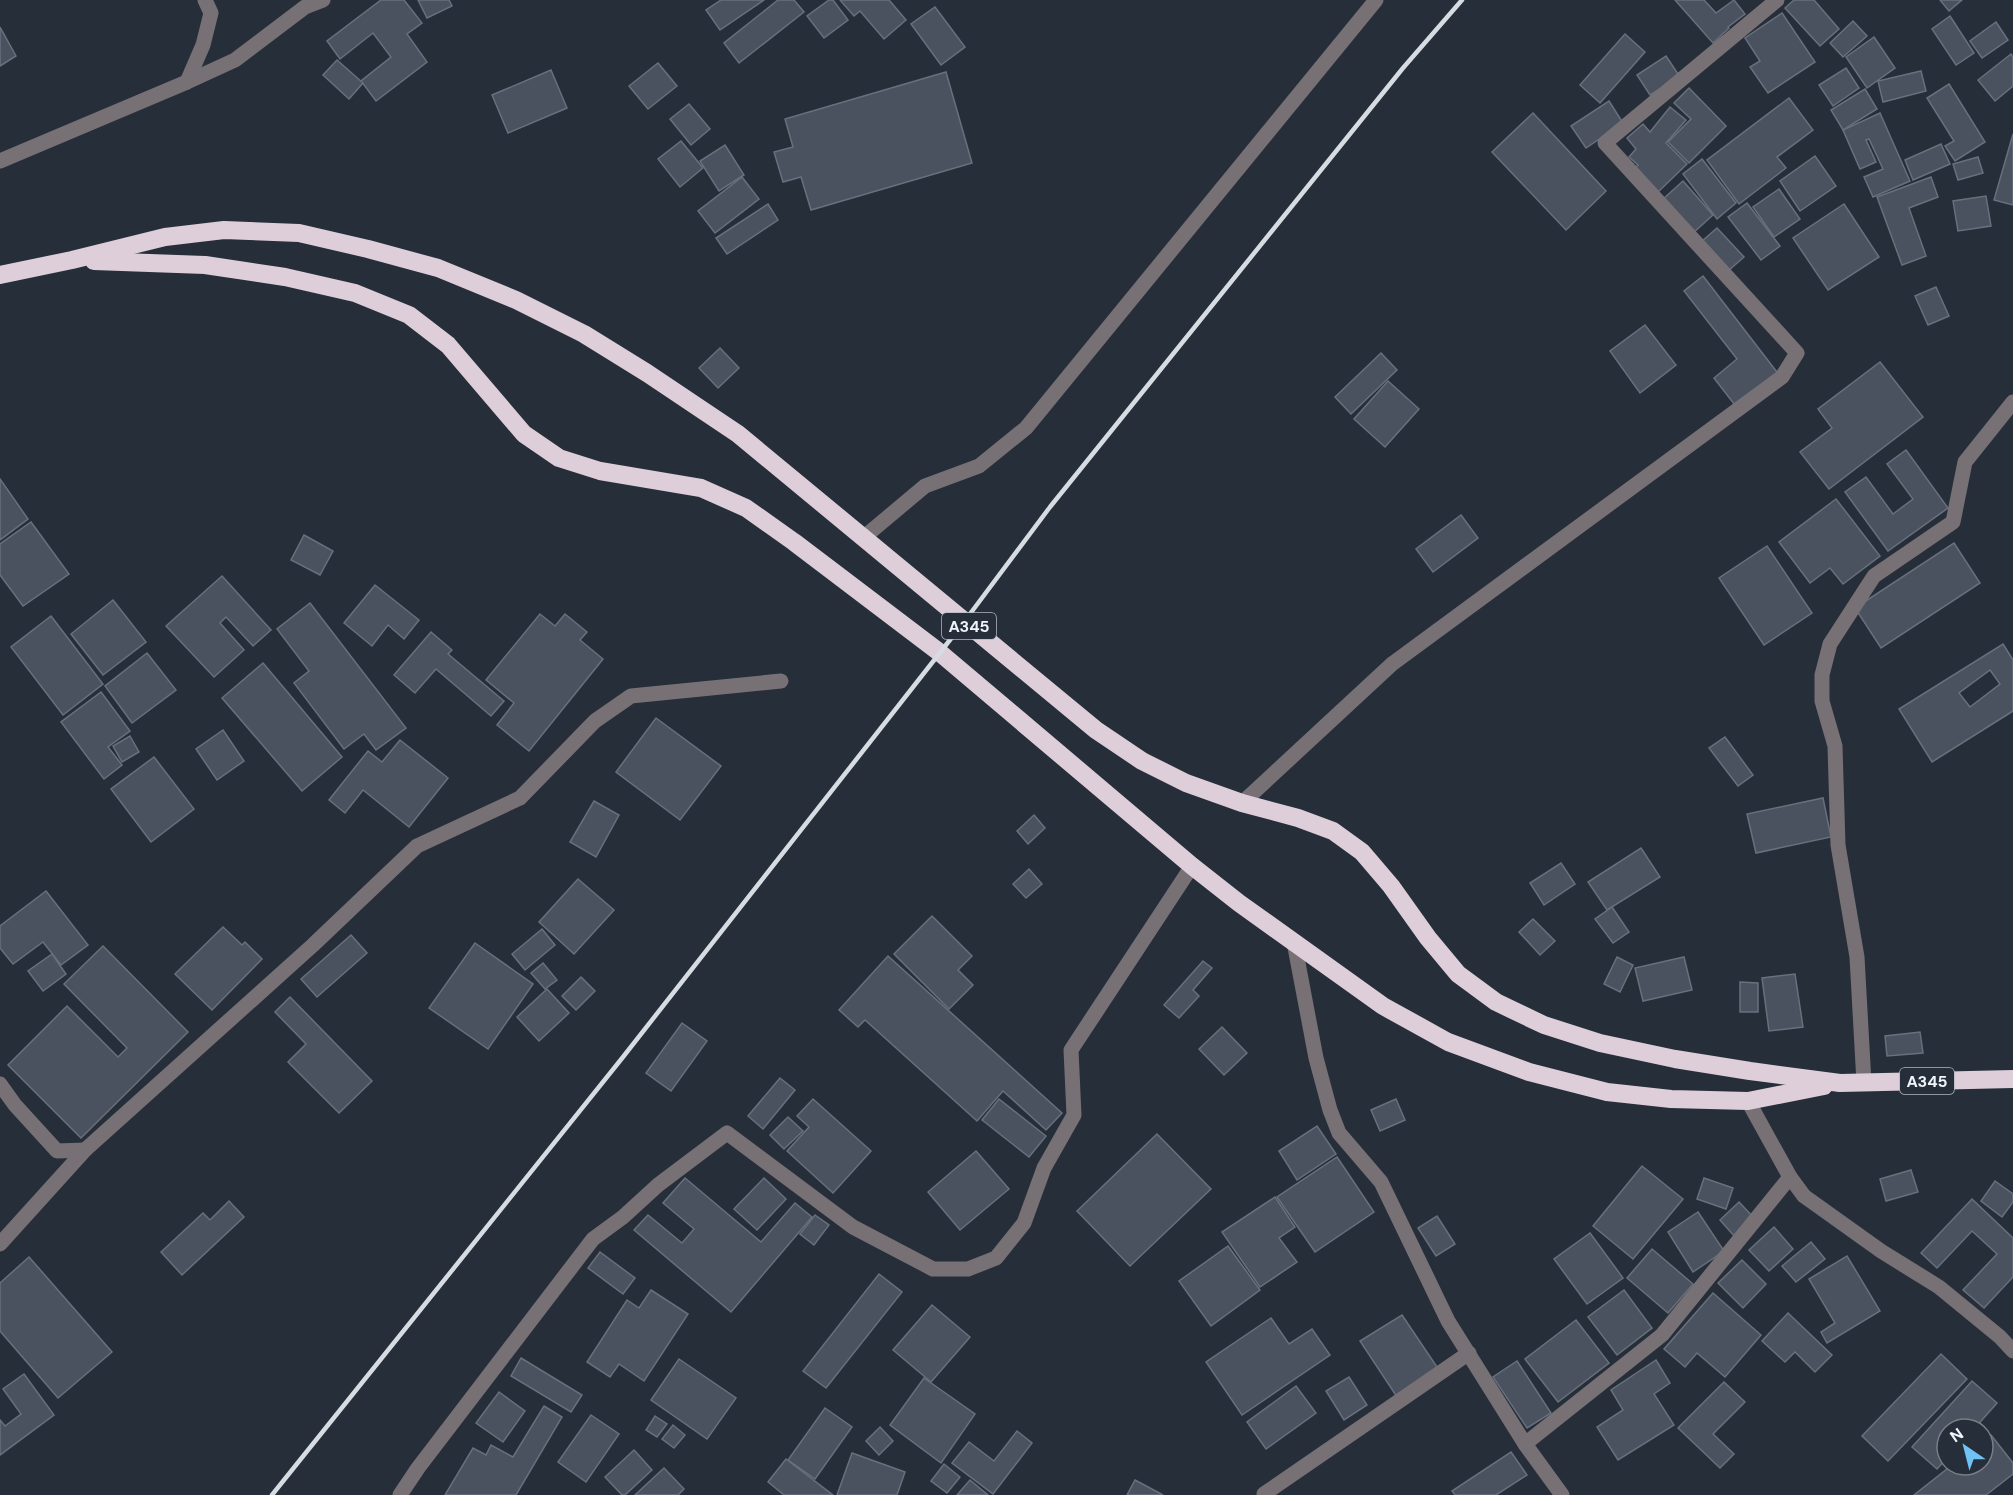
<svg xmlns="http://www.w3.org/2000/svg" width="2013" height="1495" viewBox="0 0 2013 1495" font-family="'DM Sans',sans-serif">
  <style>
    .building { fill: #49525e; stroke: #68707e; stroke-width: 1.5; fill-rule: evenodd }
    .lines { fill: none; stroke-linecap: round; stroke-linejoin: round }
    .minor { stroke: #777175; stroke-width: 15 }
    .highway { stroke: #deced9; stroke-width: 18 }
    .rail { stroke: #d7dce3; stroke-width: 4.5 }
    .labels { text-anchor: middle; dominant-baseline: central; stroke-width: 4.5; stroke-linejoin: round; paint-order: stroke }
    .shield { fill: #262e39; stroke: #b3b9c2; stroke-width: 1.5 }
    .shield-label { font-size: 16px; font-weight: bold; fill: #f0f5fc }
  </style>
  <rect width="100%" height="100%" fill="#262e39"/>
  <g class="building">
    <polygon points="381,0 404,0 422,23 407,34 427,62 376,101 361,81 391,57 373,33 340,59 327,41"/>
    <polygon points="418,0 449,0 452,6 427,18"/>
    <polygon points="721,0 764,0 720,30 706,10"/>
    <polygon points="778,0 794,0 804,12 739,63 724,43"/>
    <polygon points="829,0 833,0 848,20 824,38 807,16"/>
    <polygon points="840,0 889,0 906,20 884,39 860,11 854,16"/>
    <polygon points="1675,0 1704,0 1716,13 1734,0 1745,14 1728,27 1729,28 1713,43"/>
    <polygon points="1794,0 1814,0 1839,29 1820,46 1785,8"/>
    <polygon points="1940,0 1962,0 1949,11"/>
    <polygon points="935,7 965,47 941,65 911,24"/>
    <polygon points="1782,13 1815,62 1768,93 1750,67 1760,61 1745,38"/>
    <polygon points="1950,16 1974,53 1956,65 1932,29"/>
    <polygon points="1853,21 1867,36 1843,57 1830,43"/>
    <polygon points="1996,22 2008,40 1982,58 1970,41"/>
    <polygon points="0,27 16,56 0,66"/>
    <polygon points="1625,34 1645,52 1600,103 1580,85"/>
    <polygon points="1874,37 1895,68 1867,88 1846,57"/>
    <polygon points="2011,54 2013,57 2013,86 1995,101 1978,80"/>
    <polygon points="1666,56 1680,77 1650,95 1637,75"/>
    <polygon points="337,60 363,83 349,99 323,75"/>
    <polygon points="658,63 677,86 648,109 629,86"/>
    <polygon points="1846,68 1859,88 1833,106 1819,85"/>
    <polygon points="551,70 567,108 508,133 492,95"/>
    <polygon points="1921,71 1926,91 1883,102 1878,81"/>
    <polygon points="946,72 972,163 811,210 801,177 783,182 774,152 793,147 785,119"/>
    <polygon points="1949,84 1985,142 1955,161 1945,146 1954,141 1927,98"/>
    <polygon points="1689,88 1726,126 1689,163 1668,142 1691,119 1674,103"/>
    <polygon points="1865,89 1877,109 1843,130 1831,110"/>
    <polygon points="1789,98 1813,130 1777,157 1786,168 1739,204 1707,160"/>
    <polygon points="1609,101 1623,123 1586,148 1571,126"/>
    <polygon points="689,104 710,129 691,145 670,119"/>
    <polygon points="1670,107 1686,120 1666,143 1687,164 1657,193 1634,169 1638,165 1629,157 1636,149 1627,138 1643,124 1650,132"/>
    <polygon points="1533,113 1606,191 1566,230 1492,152"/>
    <polygon points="1880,113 1910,181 1873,197 1864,177 1883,169 1869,139 1866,140 1876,162 1860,169 1843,130"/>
    <polygon points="2013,134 2013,205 1994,200"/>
    <polygon points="681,141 703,168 680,187 658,159"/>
    <polygon points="1941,144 1950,164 1913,180 1905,160"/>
    <polygon points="725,145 744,175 719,191 700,161"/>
    <polygon points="1815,156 1836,186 1800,211 1780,181"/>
    <polygon points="1978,157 1983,173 1958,180 1953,164"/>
    <polygon points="1702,159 1736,203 1717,219 1683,174"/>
    <polygon points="742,177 759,199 715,233 698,211"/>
    <polygon points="1931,177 1938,197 1909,208 1926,256 1902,265 1877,197"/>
    <polygon points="1683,181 1713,215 1692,234 1662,200"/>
    <polygon points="1779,189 1800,219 1774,237 1753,207"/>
    <polygon points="1986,196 1991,226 1958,231 1953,201"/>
    <polygon points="1747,203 1780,246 1761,260 1728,217"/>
    <polygon points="768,204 778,220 727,254 716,238"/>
    <polygon points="1844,204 1879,257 1828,290 1793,238"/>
    <polygon points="1717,228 1744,257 1728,271 1701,242"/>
    <polygon points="1703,276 1780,376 1738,409 1714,378 1737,359 1684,291"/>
    <polygon points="1936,287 1949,316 1928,325 1915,296"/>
    <polygon points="1645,325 1676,365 1640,393 1610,351"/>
    <polygon points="720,348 739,368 718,388 699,368"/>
    <polygon points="1381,353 1397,370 1351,414 1335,397"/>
    <polygon points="1880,362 1923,417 1829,489 1800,452 1832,428 1818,409"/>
    <polygon points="1388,381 1419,409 1385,447 1354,419"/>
    <polygon points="1906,450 1948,508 1888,551 1845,492 1866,477 1893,514 1913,499 1887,464"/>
    <polygon points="0,479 28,519 0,540"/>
    <polygon points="1836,499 1880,556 1843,584 1830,568 1810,583 1779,542"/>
    <polygon points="1461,515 1478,538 1433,572 1416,549"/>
    <polygon points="31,522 69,574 23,606 0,575 0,544"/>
    <polygon points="304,535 333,551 320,575 291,560"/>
    <polygon points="1954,543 1980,583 1881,648 1855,608"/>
    <polygon points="1767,546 1812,613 1764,645 1719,578"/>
    <polygon points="222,576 271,630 253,646 226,617 220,623 244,650 214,677 166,626"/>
    <polygon points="375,585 419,620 404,639 388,625 372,646 344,623"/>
    <polygon points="113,600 146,642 103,675 71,634"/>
    <polygon points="310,603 406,728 376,750 364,734 344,749 294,683 309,671 277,629"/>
    <polygon points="540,614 555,626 565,614 587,632 580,640 603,659 529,751 497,725 514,703 486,680"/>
    <polygon points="51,616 103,684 63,715 11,647"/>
    <polygon points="431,632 452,650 448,654 504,701 491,716 436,669 415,693 394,675"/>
    <path d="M2003,644L2013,660V711L1932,762L1899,709ZM1990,670L2000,684L1970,707L1959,693Z"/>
    <polygon points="147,653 176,690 132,723 105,686"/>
    <polygon points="263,663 342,757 302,791 222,698"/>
    <polygon points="101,692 130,731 108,747 122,765 104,779 61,722"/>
    <polygon points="656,718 721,766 680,820 616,772"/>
    <polygon points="223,730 244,761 217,780 196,749"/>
    <polygon points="130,736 139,752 122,762 113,746"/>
    <polygon points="1725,737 1753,775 1738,786 1709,748"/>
    <polygon points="400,740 448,778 409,827 363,790 345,813 329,800 368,751 382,762"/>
    <polygon points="154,757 194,809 151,842 111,789"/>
    <polygon points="1823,798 1831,837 1756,853 1747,814"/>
    <polygon points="594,801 619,815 596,857 570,842"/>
    <polygon points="1034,815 1045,828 1028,844 1017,831"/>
    <polygon points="1641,848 1660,877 1607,910 1588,882"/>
    <polygon points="1561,863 1575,884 1544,905 1530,883"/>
    <polygon points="1029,869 1042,884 1026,898 1013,884"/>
    <polygon points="578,879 614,910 574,954 539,922"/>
    <polygon points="46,891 88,945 61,965 43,942 13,964 0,948 0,926"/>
    <polygon points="1612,907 1629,932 1613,943 1595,919"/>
    <polygon points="932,916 972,956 958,970 973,985 949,1009 894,954"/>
    <polygon points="1533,919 1555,941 1540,955 1519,932"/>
    <polygon points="223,927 242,945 245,942 262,959 212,1010 175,974"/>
    <polygon points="542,929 555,945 525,970 512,954"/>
    <polygon points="351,935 367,953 317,997 301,979"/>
    <polygon points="475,943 533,984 488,1049 429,1008"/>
    <polygon points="103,946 188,1032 81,1138 8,1065 67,1006 118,1057 127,1048 64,984"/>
    <polygon points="52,954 66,974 43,991 28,971"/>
    <polygon points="888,956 1062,1113 1046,1130 1003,1091 977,1121 865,1020 858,1027 839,1010"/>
    <polygon points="1617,957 1633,965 1620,992 1604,984"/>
    <polygon points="1684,957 1692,990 1643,1001 1635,968"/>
    <polygon points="1203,961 1212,968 1193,990 1199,996 1179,1018 1164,1005"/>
    <polygon points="543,963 557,980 545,989 531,973"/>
    <polygon points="1795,974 1803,1027 1769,1031 1762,978"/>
    <polygon points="581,977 595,991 576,1010 562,996"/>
    <polygon points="1740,982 1758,983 1758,1012 1740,1012"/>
    <polygon points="547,989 569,1013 539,1041 517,1017"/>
    <polygon points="290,997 372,1081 339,1113 288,1062 306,1044 275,1012"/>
    <polygon points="682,1023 707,1041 671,1091 646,1073"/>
    <polygon points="1222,1027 1247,1053 1224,1075 1199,1049"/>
    <polygon points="1920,1032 1923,1053 1887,1056 1885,1036"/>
    <polygon points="780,1078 795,1090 763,1129 748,1116"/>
    <polygon points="813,1099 871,1151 833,1193 787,1151 809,1127 797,1116"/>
    <polygon points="999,1099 1046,1136 1029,1157 982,1120"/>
    <polygon points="1396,1099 1405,1120 1380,1131 1371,1110"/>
    <polygon points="788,1117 803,1131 784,1149 770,1135"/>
    <polygon points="1317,1126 1336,1154 1297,1180 1279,1151"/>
    <polygon points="1157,1134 1211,1189 1130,1266 1077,1211"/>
    <polygon points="976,1151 1009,1189 960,1230 928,1192"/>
    <polygon points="1337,1157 1374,1212 1315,1252 1277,1197"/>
    <polygon points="1642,1166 1683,1199 1633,1259 1593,1226"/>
    <polygon points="1911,1170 1918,1192 1886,1201 1880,1179"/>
    <polygon points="685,1178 761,1242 795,1203 812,1217 731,1312 634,1230 648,1215 682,1243 694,1229 663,1203"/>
    <polygon points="764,1178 786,1199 757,1230 734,1209"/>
    <polygon points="1704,1178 1733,1188 1726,1209 1697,1199"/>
    <polygon points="1995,1181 2013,1194 2013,1202 2002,1217 1981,1201"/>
    <polygon points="1275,1197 1295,1227 1279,1238 1297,1262 1260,1287 1222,1232"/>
    <polygon points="1972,1199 2013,1238 2013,1277 1984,1308 1963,1290 1997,1254 1972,1231 1937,1268 1921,1253"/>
    <polygon points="229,1201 244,1217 182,1275 161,1252 203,1213 210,1220"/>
    <polygon points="1739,1202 1755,1219 1735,1237 1720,1220"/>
    <polygon points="1698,1212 1724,1251 1693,1272 1668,1232"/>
    <polygon points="815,1215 829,1225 814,1245 800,1234"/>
    <polygon points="1437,1216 1455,1244 1436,1256 1418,1228"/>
    <polygon points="1774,1227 1793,1249 1769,1271 1749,1250"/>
    <polygon points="1590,1233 1623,1278 1587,1304 1554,1259"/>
    <polygon points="1811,1242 1825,1259 1796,1282 1782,1266"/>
    <polygon points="1228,1246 1260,1290 1211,1326 1179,1281"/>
    <polygon points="1652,1249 1693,1284 1668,1313 1627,1278"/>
    <polygon points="600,1252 635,1278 623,1294 588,1268"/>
    <polygon points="1847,1256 1880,1311 1827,1343 1821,1332 1835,1323 1809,1279"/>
    <polygon points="29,1257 112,1352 58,1398 0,1331 0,1283"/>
    <polygon points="1742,1260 1766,1284 1743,1308 1718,1283"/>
    <polygon points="879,1274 902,1292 826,1388 803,1371"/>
    <polygon points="651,1290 688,1314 644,1381 619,1364 610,1377 587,1362 627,1300 639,1308"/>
    <polygon points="1624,1290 1652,1328 1617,1355 1588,1317"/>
    <polygon points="1713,1293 1761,1335 1725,1377 1697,1353 1685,1367 1664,1349"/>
    <polygon points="932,1305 970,1337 931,1382 893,1350"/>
    <polygon points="1788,1313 1832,1355 1815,1372 1795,1352 1785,1362 1762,1341"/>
    <polygon points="1402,1315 1439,1370 1397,1397 1360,1341"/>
    <polygon points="1271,1318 1289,1344 1312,1329 1330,1355 1242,1415 1206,1362"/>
    <polygon points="1576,1320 1609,1363 1558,1402 1525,1359"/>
    <polygon points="1941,1354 1967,1379 1888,1461 1862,1436"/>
    <polygon points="521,1358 582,1395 571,1412 511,1376"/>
    <polygon points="679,1359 736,1398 707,1439 651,1400"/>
    <polygon points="1656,1360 1670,1383 1654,1394 1674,1425 1618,1460 1597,1427 1623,1410 1611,1390"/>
    <polygon points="1517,1361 1551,1413 1527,1428 1493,1377"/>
    <polygon points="24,1374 54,1415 0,1455 0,1420 5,1426 21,1414 3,1389"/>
    <polygon points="1349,1377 1367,1405 1344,1420 1326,1391"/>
    <polygon points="924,1378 975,1414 941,1463 890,1425"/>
    <polygon points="1972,1381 1997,1403 1974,1429 1947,1429 1947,1458 1937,1469 1912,1447"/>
    <polygon points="1724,1382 1745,1402 1713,1434 1734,1454 1720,1468 1678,1428"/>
    <polygon points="1296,1386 1316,1413 1266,1449 1247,1422"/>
    <polygon points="499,1392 525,1411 503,1442 476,1423"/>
    <polygon points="544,1406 562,1417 516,1495 445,1495 473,1448 486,1455 491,1445 513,1457"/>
    <polygon points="825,1408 852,1427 815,1479 788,1460"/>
    <polygon points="591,1415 619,1434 586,1482 558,1462"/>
    <polygon points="655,1416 667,1424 657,1437 646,1430"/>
    <polygon points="673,1425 685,1435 674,1448 662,1439"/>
    <polygon points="880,1427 893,1441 879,1455 866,1441"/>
    <polygon points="1017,1431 1032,1443 993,1494 952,1463 969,1442 994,1461"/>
    <polygon points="1991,1435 2013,1463 2013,1474 1986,1495 1914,1495 1952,1465 1983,1465 1983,1441"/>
    <polygon points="634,1450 652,1470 625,1495 622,1495 605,1477"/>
    <polygon points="1511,1452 1527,1475 1496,1495 1455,1495 1452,1491"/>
    <polygon points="852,1453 905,1472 897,1495 837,1495"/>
    <polygon points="786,1459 833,1495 784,1495 768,1482"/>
    <polygon points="944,1464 960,1477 947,1493 931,1481"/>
    <polygon points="664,1468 684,1489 678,1495 635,1495"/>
    <polygon points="970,1480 988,1495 957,1495"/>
    <polygon points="1135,1480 1163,1495 1127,1495"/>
  </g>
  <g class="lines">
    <g class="minor">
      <polyline points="187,82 203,45 211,13 205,0"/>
      <polyline points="0,161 187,82 235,60 305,7 323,0"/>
      <polyline points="863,538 925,486 979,466 1026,428 1376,0"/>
      <polyline points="1242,803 1392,664 1782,377 1797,353 1605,143 1777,0"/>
      <polyline points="1294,942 1316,1058 1330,1110 1339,1133 1381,1182 1448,1321 1525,1444 1562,1495"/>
      <polyline points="1864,1083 1857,957 1838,845 1835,746 1822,701 1822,675 1830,644 1874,576 1953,522 1965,462 2013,402"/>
      <polyline points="0,1084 15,1105 57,1151 85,1150"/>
      <polyline points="1748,1101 1790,1177 1804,1196 1881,1251 1939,1287 2000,1337 2013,1351"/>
      <polyline points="0,1244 85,1150 313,945 417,846 520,798 595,721 631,696 781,681"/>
      <polyline points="1525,1444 1662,1335 1790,1177"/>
      <polyline points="1264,1494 1469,1353"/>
      <polyline points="400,1495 418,1468 593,1239 623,1217 658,1185 727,1133 853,1227 933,1269 968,1269 996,1258 1024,1223 1044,1168 1074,1115 1071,1050 1192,866"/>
    </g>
    <g class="highway">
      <polyline points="94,261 205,265 285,277 355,293 409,315 448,345 524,434 559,458 600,471 701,488 746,508 794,542 939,652 1192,866 1239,903 1383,1006 1448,1042 1529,1072 1607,1092 1671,1099 1748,1101 1824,1086"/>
      <polyline points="0,275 72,260 165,237 224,230 299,233 368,249 438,268 516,300 584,334 647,373 738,434 1096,730 1142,761 1186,783 1242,803 1298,818 1333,831 1362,852 1391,886 1428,938 1458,974 1496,1002 1544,1025 1600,1043 1675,1059 1750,1071 1840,1083 2013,1079"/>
    </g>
    <polyline class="rail" points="272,1495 623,1057 964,622 1050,507 1403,68 1462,0"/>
  </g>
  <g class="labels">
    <g class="shield">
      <rect x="942" y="613" width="54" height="26" rx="4.5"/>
      <rect x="1900" y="1068" width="54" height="26" rx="4.5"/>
    </g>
    <g class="shield-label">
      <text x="969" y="626">A345</text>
      <text x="1927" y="1081">A345</text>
    </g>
  </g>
  <g transform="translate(1965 1447) rotate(325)"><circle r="28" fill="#262e39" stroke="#777e87" stroke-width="1.5"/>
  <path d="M0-4.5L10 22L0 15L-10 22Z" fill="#70c1f4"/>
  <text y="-9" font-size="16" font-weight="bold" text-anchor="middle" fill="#f0f5fc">N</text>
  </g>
</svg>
